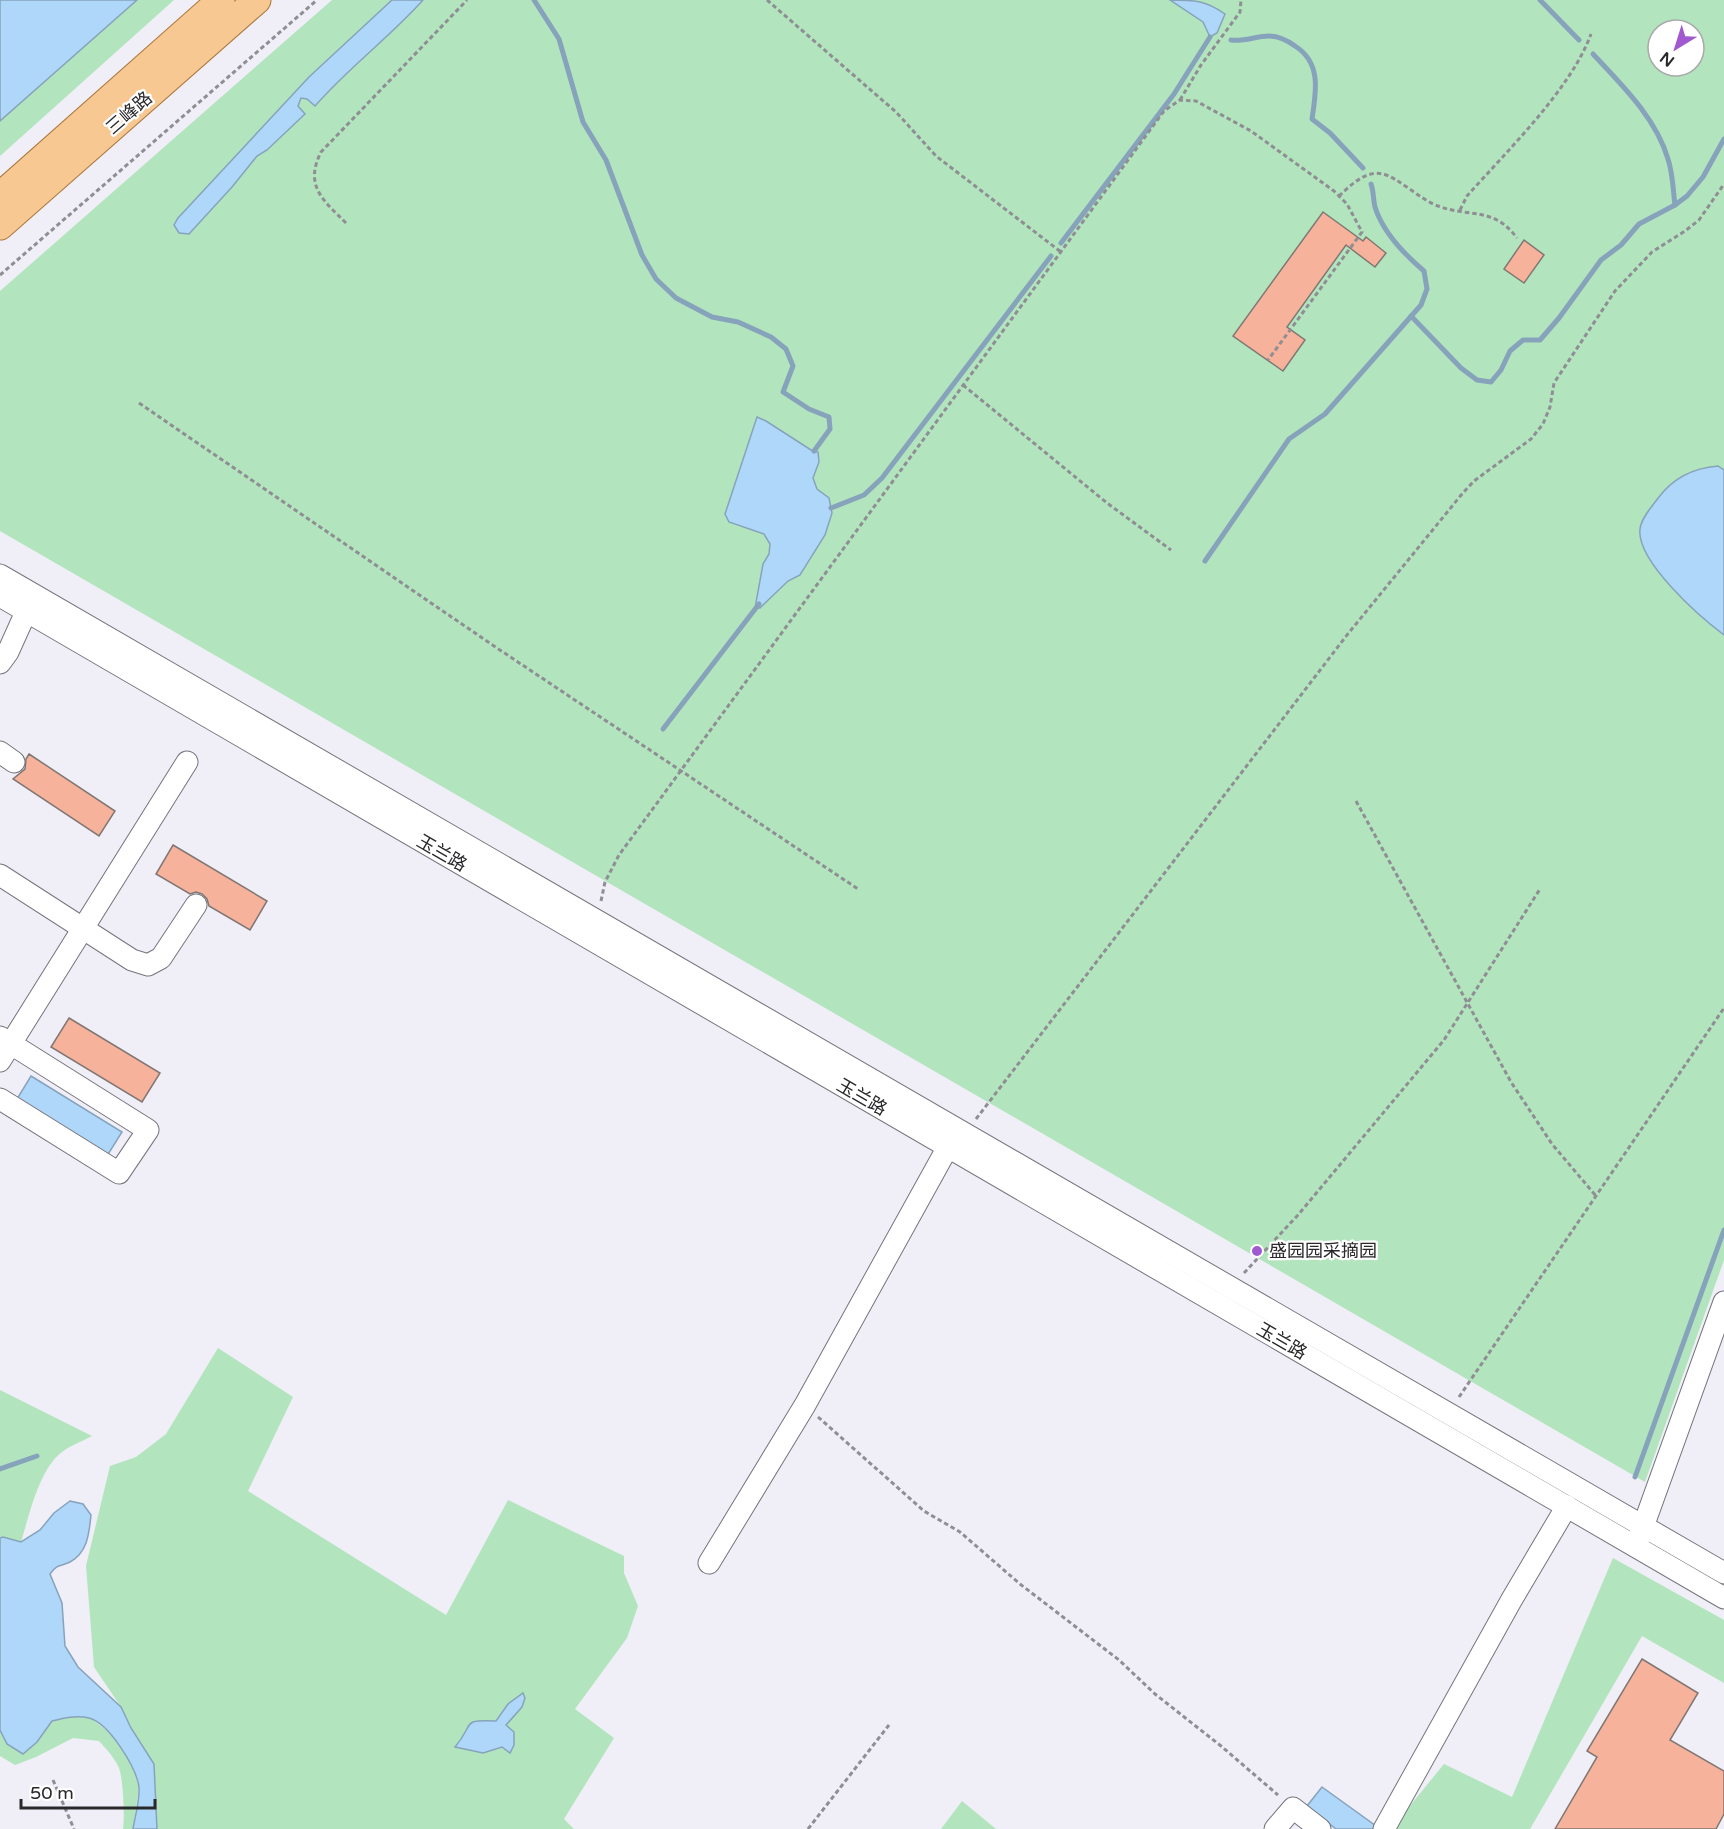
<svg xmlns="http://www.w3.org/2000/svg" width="1724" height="1829" viewBox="0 0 1724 1829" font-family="'Varela Round','Noto Sans SC',sans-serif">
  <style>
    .green { fill: #b2e5be; fill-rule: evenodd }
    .water { fill: #afd7fa; stroke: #87a3bc; stroke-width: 1.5 }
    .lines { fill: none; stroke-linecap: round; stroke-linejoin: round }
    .stream { stroke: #87a3bc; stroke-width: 5 }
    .building { fill: #f6b29a; stroke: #807774; stroke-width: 1.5 }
    .minor-casing { stroke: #76757d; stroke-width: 23 }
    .major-casing { stroke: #ab793e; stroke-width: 29 }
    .path { stroke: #8f8e94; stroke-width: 3; stroke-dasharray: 4.5 3; stroke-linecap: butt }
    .minor { stroke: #fff; stroke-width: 21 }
    .major { stroke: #f7c891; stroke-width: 27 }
    .poi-dot { fill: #a059ce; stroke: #fff; stroke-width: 2 }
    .labels { text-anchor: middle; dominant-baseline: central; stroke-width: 4.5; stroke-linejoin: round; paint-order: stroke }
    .street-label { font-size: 18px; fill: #29292c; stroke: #fff }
    .poi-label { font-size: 18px; fill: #29292c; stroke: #fff; text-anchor: start }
  </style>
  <rect width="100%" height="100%" fill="#f0eef7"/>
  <g class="green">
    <polygon points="0,0 174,0 0,156"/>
    <path d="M332,0H1724V1260L1645,1482L0,531V291ZM1658,30H1694V66H1658Z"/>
    <polygon points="218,1348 293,1397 248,1491 446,1615 508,1500 624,1556 624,1573 638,1606 627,1638 575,1709 614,1738 564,1819 574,1829 157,1829 157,1805 131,1728 121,1707 94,1667 86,1566 110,1466 136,1457 166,1434"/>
    <path d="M0,1390L92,1436C83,1441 71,1445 62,1452C39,1469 29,1516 21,1542L3,1537L0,1538Z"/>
    <polygon points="1613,1558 1724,1620 1724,1683 1642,1636 1530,1829 1391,1829 1444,1764 1512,1797"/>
    <path d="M70,1716L91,1718L111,1734L130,1760L139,1787L133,1829H123C125,1817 123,1778 119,1768C114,1757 107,1750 99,1741L73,1738L36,1757L15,1765L0,1756V1730L7,1744L37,1742L52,1721Z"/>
    <polygon points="962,1801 996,1829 941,1829"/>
  </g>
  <g class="water">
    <polygon points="0,0 137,0 0,121"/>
    <path d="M392,0H423C389,38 349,67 315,106L307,99L301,98L298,106L305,114L267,150L257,156L232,187L189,234L179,233L174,225L178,218L309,77Z"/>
    <path d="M1170,0C1194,0 1205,0 1225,14L1217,33L1210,37L1203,22Z"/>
    <polygon points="757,417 766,421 811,450 818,452 819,462 813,478 817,489 829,498 832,513 825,535 800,575 788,581 760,608 755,608 763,564 769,554 770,544 764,534 729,522 725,514"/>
    <path d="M1718,466L1724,470V635C1700,617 1636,561 1640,529C1641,518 1653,505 1659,497C1674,477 1694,468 1718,466Z"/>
    <polygon points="31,1076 122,1132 107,1156 17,1099"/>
    <path d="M70,1501L83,1504L91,1515C89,1533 88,1552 70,1562C60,1567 58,1563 50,1574L62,1603L65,1646L78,1667L121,1707L131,1728L154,1764L157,1829H133C135,1816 140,1800 139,1787C136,1767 109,1723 89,1718C76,1715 64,1718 52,1721L37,1742L23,1754L7,1744L0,1730V1538L3,1537L21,1542L40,1530L54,1513Z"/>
    <path d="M523,1693L525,1698L522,1707L506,1725L514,1732V1745L510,1753L502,1747L483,1753L455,1747C475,1724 460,1719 496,1721L508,1704Z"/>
    <polygon points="1322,1787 1376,1826 1374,1829 1336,1829 1307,1806"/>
  </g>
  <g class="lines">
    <g class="stream">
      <polyline points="534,0 559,39 583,122 606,160 642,255 656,279 676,298 712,317 738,322 771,337 786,349 793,366 783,392 809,409 829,417 830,429 814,451"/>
      <polyline points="1540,0 1579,40"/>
      <path d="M1231,40C1244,42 1256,36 1269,36C1278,36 1288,41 1295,46C1322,63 1316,92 1312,119L1330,133L1363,168"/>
      <path d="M1593,54C1622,85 1656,118 1668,159C1673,174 1673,190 1675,205"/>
      <polyline points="1061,243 1174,94 1210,37"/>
      <polyline points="1411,316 1461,368 1477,380 1491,382 1501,370 1510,351 1523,340 1540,340 1559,318 1601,260 1621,245 1639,224 1675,205 1687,196 1703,177 1724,139"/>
      <polyline points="831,508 864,495 882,478 1051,256"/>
      <path d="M1205,561L1289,439L1325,414L1421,305L1427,289L1424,271C1404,254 1383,233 1375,207C1373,200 1374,192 1371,184"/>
      <polyline points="663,729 759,604"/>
      <polyline points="0,1469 37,1456"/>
      <polyline points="1635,1477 1724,1230"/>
    </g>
  </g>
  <g class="building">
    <polygon points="1323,212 1363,241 1366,237 1386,253 1375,267 1346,245 1287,327 1305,340 1283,371 1233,336"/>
    <polygon points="1524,240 1544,255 1524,283 1504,269"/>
    <polygon points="29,754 115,811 99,836 13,779 25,769 26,759"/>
    <polygon points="173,845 267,901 250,930 209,906 207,899 202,894 196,892 190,894 156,874"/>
    <polygon points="69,1018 160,1073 142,1102 51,1047"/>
    <polygon points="1642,1659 1698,1693 1670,1740 1724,1771 1724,1814 1716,1829 1555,1829 1597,1757 1587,1751"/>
  </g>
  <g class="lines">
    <defs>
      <g id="minor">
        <polyline points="0,575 1724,1573"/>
        <polyline points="0,596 1724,1598"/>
        <polyline points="0,663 8,652 31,601"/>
        <polyline points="0,752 14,762"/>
        <polyline points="0,875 132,960 148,965 161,958 196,905"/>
        <polyline points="0,1037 148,1130 119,1173 0,1099"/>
        <polyline points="0,1061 187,762"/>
        <polyline points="1639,1538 1724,1302"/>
        <polyline points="709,1563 805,1405 944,1154 952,1149"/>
        <polyline points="1275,1829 1293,1808 1320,1829"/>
        <polyline points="1384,1829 1512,1599 1567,1506"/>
      </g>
      <g id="major">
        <polyline points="0,196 221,0"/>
        <polyline points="0,226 257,0"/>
      </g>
    </defs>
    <use href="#minor" class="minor-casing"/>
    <use href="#major" class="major-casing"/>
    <g class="path">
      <polyline points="767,0 896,112 936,156 1061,252"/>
      <polyline points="1180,100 1201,65 1240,12 1241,0"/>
      <path d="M1339,196C1350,186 1365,170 1383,174C1397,177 1421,200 1438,206C1470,218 1493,206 1517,238"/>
      <path d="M1460,210L1467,196C1507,151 1571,89 1591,34"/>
      <path d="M346,223C323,200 304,186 321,152L467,0"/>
      <polyline points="0,275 317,0"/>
      <polyline points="963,385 1107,503 1171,550"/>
      <polyline points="139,403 491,644 858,889"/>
      <polyline points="1356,801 1511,1082 1552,1144 1596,1196"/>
      <polyline points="601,901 605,882 619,855 1164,111 1180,100 1196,101 1251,131 1334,191 1347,204 1362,232 1268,360"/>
      <polyline points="976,1119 1347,635 1462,494 1474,481 1531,439 1543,424 1550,407 1554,383 1615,291 1652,252 1685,231 1699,220 1724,184"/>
      <polyline points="1244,1273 1298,1215 1444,1040 1540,889"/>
      <polyline points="1459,1397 1724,1008"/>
      <polyline points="818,1417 924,1511 960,1532 1020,1584 1119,1660 1155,1694 1221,1746 1278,1795"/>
      <polyline points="53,1780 74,1829"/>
      <polyline points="808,1829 889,1725"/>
    </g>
    <use href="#minor" class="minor"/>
    <use href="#major" class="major"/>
  </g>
  <circle class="poi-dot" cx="1257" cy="1251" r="6"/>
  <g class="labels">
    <g class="street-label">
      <text transform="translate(129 113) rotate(-41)">三峰路</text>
      <text transform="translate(442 853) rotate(30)">玉兰路</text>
      <text transform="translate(862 1097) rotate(30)">玉兰路</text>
      <text transform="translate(1282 1341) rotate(30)">玉兰路</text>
    </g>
    <g class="poi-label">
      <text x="1269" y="1251">盛园园采摘园</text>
    </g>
  </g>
  <g transform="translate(1676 48) rotate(218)"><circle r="28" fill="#ffffff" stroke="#a9a9ab" stroke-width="1.5"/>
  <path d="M0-4.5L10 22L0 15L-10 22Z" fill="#a059ce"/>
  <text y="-9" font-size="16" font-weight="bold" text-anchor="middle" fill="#29292c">N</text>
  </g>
  <path d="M21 1799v9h134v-9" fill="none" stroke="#29292c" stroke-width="3"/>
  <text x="30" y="1799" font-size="18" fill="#29292c" stroke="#ffffff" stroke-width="4.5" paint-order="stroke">50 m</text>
</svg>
